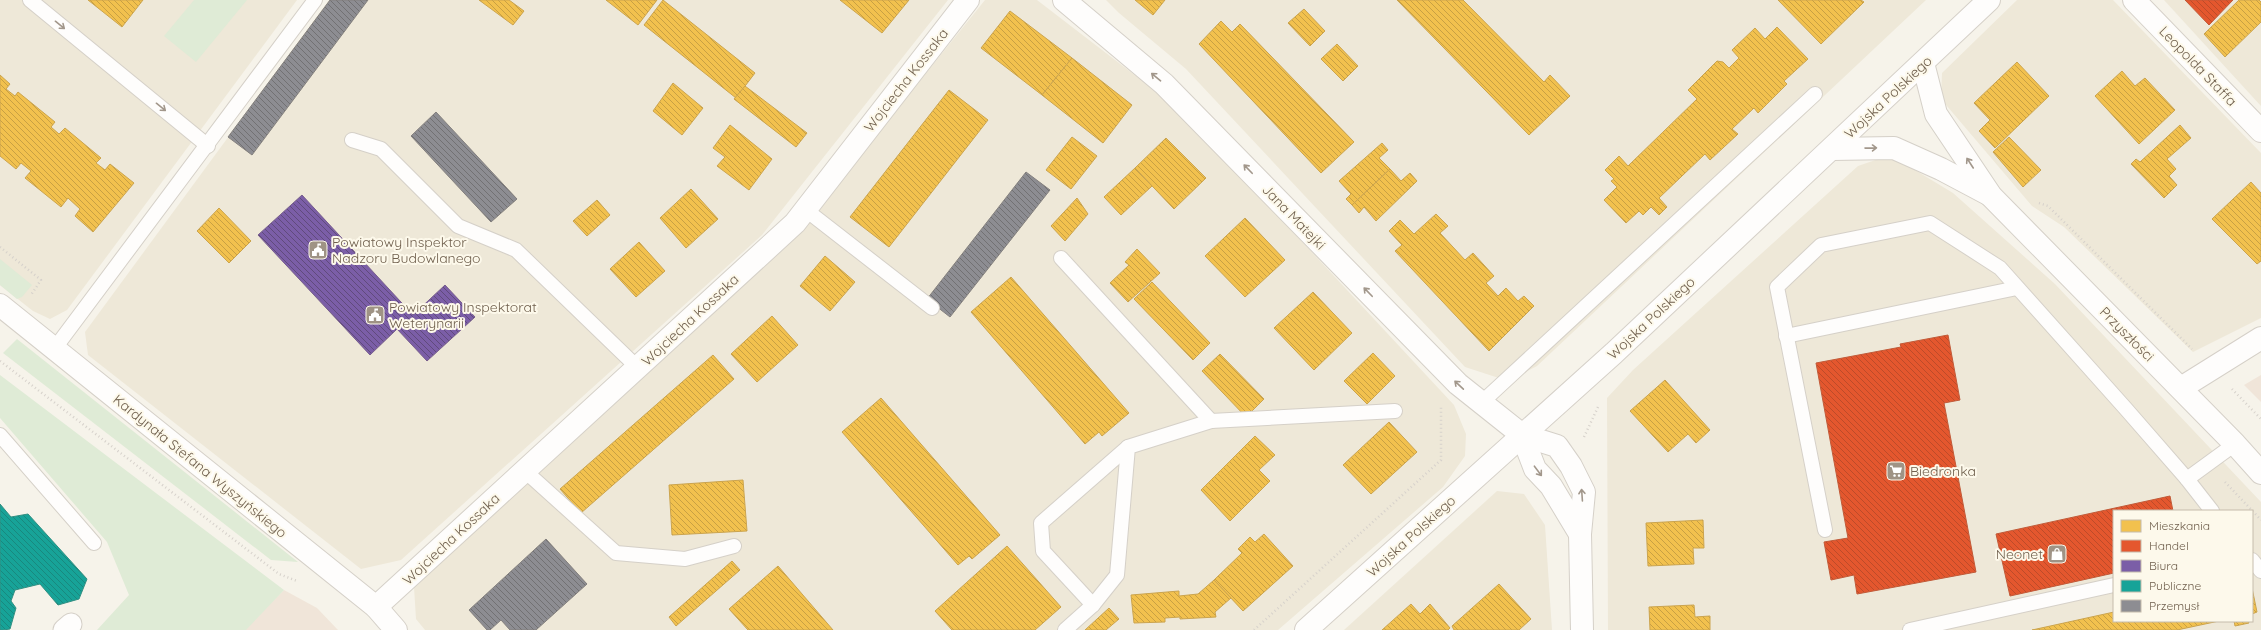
<svg xmlns="http://www.w3.org/2000/svg" width="2261" height="630" viewBox="0 0 2261 630" font-family="Quicksand,sans-serif">
  <style>
    .residential { fill: #eee8d8; fill-rule: evenodd }
    .commercial { fill: #f0e5d9 }
    .green { fill: #dfebd6 }
    .homes { fill: url(#homes-back-hatch); stroke: #cba44e }
    .shops { fill: url(#shops-back-hatch); stroke: #c15a38 }
    .offices { fill: url(#offices-back-hatch); stroke: #785f8c }
    .public { fill: url(#public-back-hatch); stroke: #328f82 }
    .industry { fill: url(#industry-back-hatch); stroke: #84807e }
    .lines { fill: none; stroke-linecap: round; stroke-linejoin: round }
    .service-casing { stroke: #d5d0c8; stroke-width: 16 }
    .pedestrian-casing { stroke: #d5d0c8; stroke-width: 23 }
    .minor-casing { stroke: #d5d0c8; stroke-width: 24 }
    .tertiary-casing { stroke: #d5d0c8; stroke-width: 24 }
    .path { stroke: #d6d1cb; stroke-width: 2.5; stroke-dasharray: 1 3; stroke-linecap: butt }
    .service { stroke: #fefdfc; stroke-width: 14 }
    .pedestrian { stroke: #fefdfc; stroke-width: 21 }
    .minor { stroke: #fefdfc; stroke-width: 22 }
    .tertiary { stroke: #fefdfc; stroke-width: 22 }
    .oneway { stroke: #a2978b }
    .labels { text-anchor: middle; dominant-baseline: central; stroke-width: 4; stroke-linejoin: round; paint-order: stroke }
    .street-label { font-size: 14px; fill: #70604e; stroke: #fdf9eb }
    .poi-label { font-size: 14px; fill: #70604e; stroke: #fdf9eb; text-anchor: start }
  </style>
  <defs>
    <pattern id="homes-back-hatch" width="6" height="6" patternUnits="userSpaceOnUse"><rect width="6" height="6" fill="#f2c14e"/><path d="M-1 5l2 2M0 0l6 6M5-1l2 2" fill="none" stroke="#c8a043"/></pattern>
    <pattern id="shops-back-hatch" width="6" height="6" patternUnits="userSpaceOnUse"><rect width="6" height="6" fill="#e4572e"/><path d="M-1 5l2 2M0 0l6 6M5-1l2 2" fill="none" stroke="#bd4b29"/></pattern>
    <pattern id="offices-back-hatch" width="6" height="6" patternUnits="userSpaceOnUse"><rect width="6" height="6" fill="#7b5ea7"/><path d="M-1 5l2 2M0 0l6 6M5-1l2 2" fill="none" stroke="#604a7c"/></pattern>
    <pattern id="public-back-hatch" width="6" height="6" patternUnits="userSpaceOnUse"><rect width="6" height="6" fill="#17a398"/><path d="M-1 5l2 2M0 0l6 6M5-1l2 2" fill="none" stroke="#19887e"/></pattern>
    <pattern id="industry-back-hatch" width="6" height="6" patternUnits="userSpaceOnUse"><rect width="6" height="6" fill="#8d8d92"/><path d="M-1 5l2 2M0 0l6 6M5-1l2 2" fill="none" stroke="#727173"/></pattern>
  </defs>
  <rect width="100%" height="100%" fill="#f6f3ea"/>
  <g class="residential">
    <polygon points="0,0 297,0 67,310 50,319 33,311 0,285"/>
    <polygon points="329,0 948,0 762,235 401,560 361,569 88,355 85,332"/>
    <polygon points="985,0 1037,0 1145,83 1200,132 1454,405 1466,434 1465,456 1443,487 1278,630 425,630 416,619 414,587 425,573 785,248"/>
    <polygon points="1106,0 1926,0 1537,366 1508,381 1465,367 1186,69 1119,13"/>
    <polygon points="2017,0 2113,0 2261,153 2261,318 2193,352 2064,227 2032,206 1941,99 1942,73"/>
    <polygon points="2164,0 2261,0 2261,106"/>
    <path d="M1890,155L1953,193L2055,284L2261,502V630H1608L1607,398L1633,370L1858,166ZM2114,511H2252V621H2114Z"/>
    <polygon points="1497,491 1524,494 1545,525 1552,630 1344,630"/>
  </g>
  <g class="commercial">
    <polygon points="2261,375 2261,402 2244,385"/>
    <polygon points="284,590 317,608 338,630 243,630"/>
  </g>
  <g class="green">
    <polygon points="194,0 247,0 196,62 164,36"/>
    <polygon points="0,259 32,285 22,297 17,299 0,285"/>
    <polygon points="17,339 298,562 271,560 3,353"/>
    <polygon points="0,375 284,590 246,630 97,630 129,595 107,542 0,418"/>
  </g>
  <g class="homes">
    <polygon points="88,0 143,0 122,27"/>
    <polygon points="479,0 509,0 524,11 513,25"/>
    <polygon points="606,0 657,0 638,25"/>
    <polygon points="663,0 755,73 736,98 644,25"/>
    <polygon points="840,0 909,0 882,33"/>
    <polygon points="1135,0 1165,0 1153,15"/>
    <polygon points="1397,0 1463,0 1544,82 1550,75 1570,96 1529,135"/>
    <polygon points="1778,0 1861,0 1864,2 1821,44"/>
    <polygon points="2239,0 2259,0 2261,2 2261,22 2225,57 2204,34"/>
    <polygon points="1304,9 1325,31 1310,46 1288,23"/>
    <polygon points="1010,11 1072,58 1042,95 981,48"/>
    <polygon points="1221,21 1232,32 1240,24 1354,142 1321,173 1199,44"/>
    <polygon points="1777,27 1808,59 1784,81 1787,84 1758,113 1754,108 1732,129 1738,134 1710,160 1705,154 1659,198 1667,207 1659,215 1651,207 1643,215 1639,211 1626,223 1604,200 1617,187 1611,181 1614,179 1605,170 1619,156 1628,166 1697,99 1688,90 1717,61 1723,62 1729,68 1739,58 1732,50 1755,28 1765,39"/>
    <polygon points="1337,44 1358,66 1343,81 1321,59"/>
    <polygon points="1072,58 1132,105 1103,143 1042,95"/>
    <polygon points="2017,62 2049,96 1995,148 1979,131 1990,120 1974,103"/>
    <polygon points="2122,71 2135,86 2145,78 2175,110 2139,144 2095,96"/>
    <polygon points="0,75 10,84 6,89 15,96 18,92 55,122 51,127 59,134 65,128 101,158 96,163 105,170 110,164 134,183 93,232 75,216 80,209 68,198 61,207 25,178 31,171 21,163 16,169 0,156"/>
    <polygon points="673,83 703,108 682,135 653,111"/>
    <polygon points="745,86 807,133 796,147 734,99"/>
    <polygon points="949,90 988,120 889,247 850,217"/>
    <polygon points="730,125 772,159 749,190 717,166 725,157 713,148"/>
    <polygon points="2180,125 2191,138 2167,159 2176,169 2169,176 2177,185 2164,198 2131,164 2136,159 2140,162"/>
    <polygon points="1072,137 1097,156 1071,189 1046,170"/>
    <polygon points="2009,137 2041,170 2023,187 1993,152"/>
    <polygon points="1166,138 1206,178 1174,209 1135,168"/>
    <polygon points="1382,143 1388,150 1379,158 1390,169 1352,205 1346,199 1351,194 1339,181"/>
    <polygon points="1135,168 1152,186 1121,215 1104,197"/>
    <polygon points="1390,169 1401,181 1410,173 1417,181 1376,221 1364,207 1359,213 1352,205"/>
    <polygon points="2251,182 2261,193 2261,261 2257,264 2212,219"/>
    <polygon points="691,189 718,219 686,248 660,218"/>
    <polygon points="1077,198 1088,214 1065,241 1051,226"/>
    <polygon points="597,200 610,215 587,236 573,221"/>
    <polygon points="219,208 251,241 229,263 197,231"/>
    <polygon points="1436,214 1448,226 1440,233 1465,260 1473,253 1494,276 1486,283 1498,296 1506,288 1518,301 1524,296 1534,306 1489,351 1395,251 1402,245 1389,231 1400,220 1414,234"/>
    <polygon points="1245,218 1285,260 1245,297 1205,256"/>
    <polygon points="639,242 665,271 636,297 610,269"/>
    <polygon points="1137,249 1160,273 1128,302 1110,283 1129,265 1125,262"/>
    <polygon points="825,256 855,282 830,311 800,286"/>
    <polygon points="1011,277 1129,413 1102,436 1099,432 1085,444 971,312"/>
    <polygon points="1152,282 1210,343 1193,360 1134,299"/>
    <polygon points="1313,292 1352,333 1314,370 1274,328"/>
    <polygon points="772,316 798,345 757,382 731,354"/>
    <polygon points="1373,353 1395,376 1367,404 1344,381"/>
    <polygon points="1220,354 1264,399 1246,417 1202,371"/>
    <polygon points="713,355 734,379 581,513 560,489"/>
    <polygon points="1665,380 1710,430 1696,443 1688,434 1668,452 1630,411"/>
    <polygon points="881,398 1000,535 972,559 969,556 958,565 842,432"/>
    <polygon points="1389,422 1417,452 1371,494 1343,465"/>
    <polygon points="1255,436 1275,455 1259,470 1270,481 1230,521 1201,490"/>
    <polygon points="743,480 747,531 672,535 669,485"/>
    <polygon points="1703,520 1704,548 1693,548 1694,564 1648,566 1646,523"/>
    <polygon points="1264,534 1293,566 1243,611 1214,580 1242,553 1238,549 1250,537 1255,542"/>
    <polygon points="1007,546 1061,607 1035,630 952,630 935,611"/>
    <polygon points="732,561 740,570 676,626 669,617"/>
    <polygon points="778,566 833,630 748,630 729,609"/>
    <polygon points="1214,580 1231,598 1215,612 1216,617 1180,619 1180,617 1165,618 1165,622 1134,623 1131,595 1179,591 1179,596 1198,594"/>
    <polygon points="1499,584 1531,619 1519,630 1454,630 1452,626"/>
    <polygon points="2252,588 2257,612 2252,614"/>
    <polygon points="1411,604 1420,614 1430,604 1450,628 1448,630 1382,630"/>
    <polygon points="1694,605 1695,617 1710,616 1710,630 1650,630 1649,607"/>
    <polygon points="1109,608 1119,619 1106,630 1085,630"/>
    <polygon points="2114,612 2114,621 2219,621 2177,630 2032,630"/>
    <polygon points="2234,621 2248,621 2249,623 2235,626"/>
  </g>
  <g class="shops">
    <polygon points="2185,0 2233,0 2209,25"/>
    <polygon points="1948,335 1960,400 1944,403 1976,572 1857,594 1854,575 1831,580 1824,542 1848,538 1816,363 1901,347 1900,344"/>
    <polygon points="2170,496 2173,511 2114,511 2114,573 2010,596 1996,534"/>
  </g>
  <polygon class="offices" points="302,195 413,315 445,285 475,317 427,361 397,329 370,355 258,235"/>
  <polygon class="public" points="0,504 11,517 28,514 87,579 79,599 58,605 40,584 15,590 11,601 16,608 10,629 3,630 0,630"/>
  <g class="industry">
    <polygon points="330,0 368,0 252,155 228,137"/>
    <polygon points="436,112 517,199 491,222 411,136"/>
    <polygon points="1026,172 1050,190 950,317 927,299"/>
    <polygon points="546,539 587,584 536,630 510,630 501,620 490,630 487,630 469,610"/>
  </g>
  <g class="lines">
    <defs>
      <g id="service">
        <polyline points="30,0 208,146"/>
        <polyline points="352,140 381,149 458,226 516,250 638,368"/>
        <polyline points="806,210 932,308"/>
        <polyline points="1061,258 1211,421 1128,447 1117,575 1093,605 1065,630"/>
        <polyline points="1786,336 2017,288"/>
        <polyline points="55,348 315,0"/>
        <polyline points="1480,404 1815,94"/>
        <polyline points="1211,421 1395,411"/>
        <polyline points="0,435 94,543"/>
        <polyline points="525,471 616,553 685,559 734,546"/>
        <polyline points="2212,511 2187,479 2235,444"/>
        <polyline points="1825,530 1777,287 1821,245 1930,223 2000,268 2126,409 2187,479"/>
        <polyline points="2252,560 2261,571"/>
        <polyline points="1093,605 1043,551 1041,523 1128,447"/>
        <polyline points="1910,630 2114,585"/>
      </g>
      <polyline id="pedestrian" points="64,630 71,624"/>
      <g id="minor">
        <polyline points="1064,0 1164,84 1458,384 1522,435 1557,446 1571,466 1584,492 1580,534 1582,630"/>
        <polyline points="2134,0 2261,131"/>
        <polyline points="0,305 376,607 396,630"/>
        <polyline points="2181,388 2261,338"/>
        <polyline points="1522,435 1535,469 1551,486 1580,534"/>
        <polyline points="376,607 795,223 968,0"/>
      </g>
      <g id="tertiary">
        <polyline points="1923,63 1936,114 1991,196 2235,444 2261,473"/>
        <polyline points="1832,149 1894,148 1941,169 1990,195"/>
        <polyline points="1306,630 1614,353 1989,0"/>
      </g>
    </defs>
    <use href="#service" class="service-casing"/>
    <use href="#pedestrian" class="pedestrian-casing"/>
    <use href="#minor" class="minor-casing"/>
    <use href="#tertiary" class="tertiary-casing"/>
    <g class="path">
      <polyline points="2039,203 2048,206 2192,349"/>
      <polyline points="0,247 41,280 31,295"/>
      <polyline points="0,361 279,574 297,581"/>
      <polyline points="2232,389 2261,419"/>
      <polyline points="1584,437 1598,407"/>
      <polyline points="2225,482 2261,520"/>
      <polyline points="1254,630 1441,460 1441,406"/>
    </g>
    <use href="#service" class="service"/>
    <use href="#pedestrian" class="pedestrian"/>
    <use href="#minor" class="minor"/>
    <use href="#tertiary" class="tertiary"/>
  </g>
  <defs><path id="oneway-shaft" d="M-6 0H5M1.5-3L5.5 0L1.5 3" fill="none" stroke-width="1.6" stroke-linecap="round" stroke-linejoin="round"/></defs>
  <g class="oneway">
    <use href="#oneway-shaft" transform="translate(60 25) rotate(39)"/>
    <use href="#oneway-shaft" transform="translate(1156 77) rotate(-140)"/>
    <use href="#oneway-shaft" transform="translate(161 107) rotate(39)"/>
    <use href="#oneway-shaft" transform="translate(1871 148) rotate(-1)"/>
    <use href="#oneway-shaft" transform="translate(1970 163) rotate(-123)"/>
    <use href="#oneway-shaft" transform="translate(1248 169) rotate(-134)"/>
    <use href="#oneway-shaft" transform="translate(1368 292) rotate(-134)"/>
    <use href="#oneway-shaft" transform="translate(1459 385) rotate(-137)"/>
    <use href="#oneway-shaft" transform="translate(1538 471) rotate(53)"/>
    <use href="#oneway-shaft" transform="translate(1582 495) rotate(-94)"/>
  </g>
  <defs>
    <symbol id="civic-square" viewBox="-11 -11 22 22"><rect x="-9" y="-9" width="18" height="18" rx="4" fill="#9f9385" stroke="#fdf9eb"/><path d="M-.6-6.5H3V-4.5H.6V-3L4-1V1h2V6H-6V1h2V-1L-.6-3ZM-1.2 2.5V6h2.4V2.5Z" fill="#fff"/></symbol>
    <symbol id="supermarket-square" viewBox="-11 -11 22 22"><rect x="-9" y="-9" width="18" height="18" rx="4" fill="#9f9385" stroke="#fdf9eb"/><path d="M-6-5.5h2.5l.6 2H6L4.5 2H-2.5L-4.4-4H-6ZM-1.5 3.2a1.3 1.3 0 1 0 .1 0ZM3 3.2a1.3 1.3 0 1 0 .1 0Z" fill="#fff"/></symbol>
    <symbol id="shop-square" viewBox="-11 -11 22 22"><rect x="-9" y="-9" width="18" height="18" rx="4" fill="#9f9385" stroke="#fdf9eb"/><path d="M-5-2.5h2.3a2.7 3.5 0 0 1 5.4 0H5L5.5 6h-11ZM-1.5-2.5h3a1.5 2.3 0 0 0-3 0Z" fill="#fff"/></symbol>
  </defs>
  <g fill-rule="evenodd">
    <use href="#civic-square" x="307" y="239" width="22" height="22"/>
    <use href="#civic-square" x="364" y="304" width="22" height="22"/>
    <use href="#supermarket-square" x="1885" y="460" width="22" height="22"/>
    <use href="#shop-square" x="2046" y="543" width="22" height="22"/>
  </g>
  <g class="labels">
    <g class="street-label">
      <text transform="translate(2198 66) rotate(46)">Leopolda Staffa</text>
      <text transform="translate(906 80) rotate(-52)">Wojciecha Kossaka</text>
      <text transform="translate(1888 97) rotate(-43)">Wojska Polskiego</text>
      <text transform="translate(1294 217) rotate(46)">Jana Matejki</text>
      <text transform="translate(1651 318) rotate(-43)">Wojska Polskiego</text>
      <text transform="translate(690 320) rotate(-43)">Wojciecha Kossaka</text>
      <text transform="translate(2127 334) rotate(45)">Przyszłości</text>
      <text transform="translate(200 466) rotate(39)">Kardynała Stefana Wyszyńskiego</text>
      <text transform="translate(1411 536) rotate(-42)">Wojska Polskiego</text>
      <text transform="translate(451 539) rotate(-43)">Wojciecha Kossaka</text>
    </g>
    <g class="poi-label">
      <text x="332" y="242">Powiatowy Inspektor<tspan x="332" dy="16">Nadzoru Budowlanego</tspan></text>
      <text x="389" y="307">Powiatowy Inspektorat<tspan x="389" dy="16">Weterynarii</tspan></text>
      <text x="1910" y="471">Biedronka</text>
      <text x="2043" y="554" text-anchor="end">Neonet</text>
    </g>
  </g>
  <rect x="2113" y="510" width="140" height="112" fill="#fdf9eb" stroke="#c5bcac"/>
  <rect x="2121" y="520" width="20" height="12" fill="#f2c14e" stroke="#c5bcac"/>
  <text x="2149" y="530" font-size="12" fill="#70604e">Mieszkania</text>
  <rect x="2121" y="540" width="20" height="12" fill="#e4572e" stroke="#c5bcac"/>
  <text x="2149" y="550" font-size="12" fill="#70604e">Handel</text>
  <rect x="2121" y="560" width="20" height="12" fill="#7b5ea7" stroke="#c5bcac"/>
  <text x="2149" y="570" font-size="12" fill="#70604e">Biura</text>
  <rect x="2121" y="580" width="20" height="12" fill="#17a398" stroke="#c5bcac"/>
  <text x="2149" y="590" font-size="12" fill="#70604e">Publiczne</text>
  <rect x="2121" y="600" width="20" height="12" fill="#8d8d92" stroke="#c5bcac"/>
  <text x="2149" y="610" font-size="12" fill="#70604e">Przemysł</text>
</svg>
